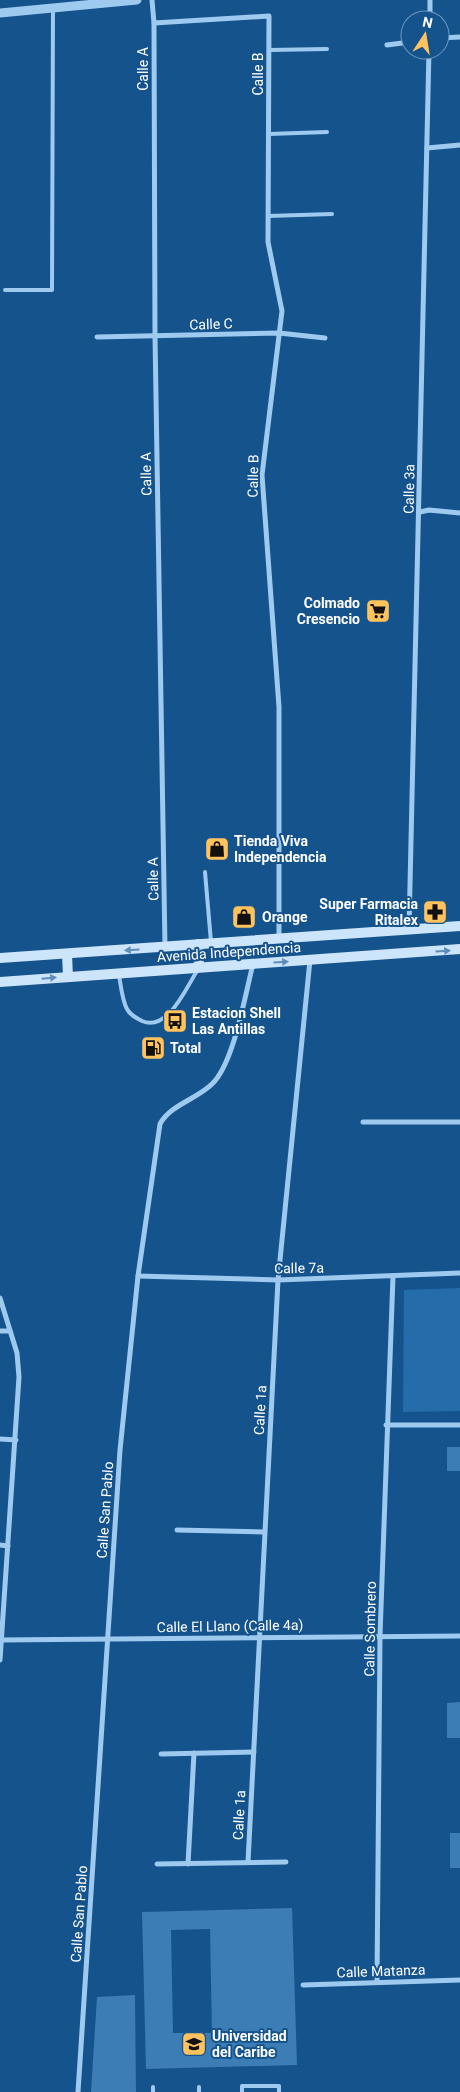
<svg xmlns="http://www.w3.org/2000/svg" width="460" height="2092" viewBox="0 0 460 2092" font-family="Roboto,sans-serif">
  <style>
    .green { fill: #246caa }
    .building { fill: #3d7db6; fill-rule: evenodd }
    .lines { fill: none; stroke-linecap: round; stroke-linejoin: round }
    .service { stroke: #9fcaf0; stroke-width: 4 }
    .minor { stroke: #9fcaf0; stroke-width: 5 }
    .tertiary { stroke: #9fcaf0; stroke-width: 9 }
    .secondary { stroke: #cde5fb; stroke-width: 10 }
    .oneway { fill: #5f8db9 }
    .labels { text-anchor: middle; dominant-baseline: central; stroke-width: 4; stroke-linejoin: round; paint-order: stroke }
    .street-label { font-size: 14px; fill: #fff; stroke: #15538d }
    .poi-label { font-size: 14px; font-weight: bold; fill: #fff; stroke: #15538d; text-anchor: start }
  </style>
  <rect width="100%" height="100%" fill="#15538d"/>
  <polygon class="green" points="460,1288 460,1411 403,1412 404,1290"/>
  <g class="building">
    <rect x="447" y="1447" width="13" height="24"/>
    <polygon points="460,1702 460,1738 447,1738 447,1703"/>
    <rect x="450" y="1833" width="10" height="35"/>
    <path d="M292,1908L297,2065L146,2069L142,1912ZM210,1929L212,2033H173L171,1930Z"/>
    <polygon points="135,1995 136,2092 91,2092 97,1997"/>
  </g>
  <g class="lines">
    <g class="service">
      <polyline points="269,50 327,49"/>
      <polyline points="269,134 327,132"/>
      <polyline points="268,216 332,214"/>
      <polyline points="5,290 52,290 53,9"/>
      <polyline points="205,872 211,942"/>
      <path d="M119,975C121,986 122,1000 127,1009C130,1015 136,1018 142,1021C168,1032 186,988 197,971"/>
      <polyline points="153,2087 153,2092"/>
      <polyline points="199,2087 199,2092"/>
      <polyline points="242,2092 242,2086 279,2086 279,2092"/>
    </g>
    <g class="minor">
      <polyline points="152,0 154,23 155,336 165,947"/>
      <polyline points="430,20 430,0"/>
      <polyline points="154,23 269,16 268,242 282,311 262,475 279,707 279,939"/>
      <polyline points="440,38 460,37"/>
      <polyline points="387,45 410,42"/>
      <polyline points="427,148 460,145"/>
      <polyline points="97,337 279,333 325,338"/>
      <polyline points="420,512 429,510 460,513"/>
      <polyline points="409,929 429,50"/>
      <polyline points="363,1122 460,1122"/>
      <polyline points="138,1276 278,1280 460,1273"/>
      <polyline points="0,1298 17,1353 19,1377 0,1660"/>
      <polyline points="0,1331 10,1331"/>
      <polyline points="386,1425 460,1425"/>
      <polyline points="0,1439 16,1440"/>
      <polyline points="177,1530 264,1532"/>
      <polyline points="0,1545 8,1546"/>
      <polyline points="0,1640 460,1636"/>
      <polyline points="161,1754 254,1752"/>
      <polyline points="248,1862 278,1280 310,960"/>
      <polyline points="157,1864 286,1862"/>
      <polyline points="188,1864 194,1753"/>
      <polyline points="377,1981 380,1636 393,1276"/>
      <polyline points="303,1985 460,1980"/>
      <path d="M78,2092L120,1450L138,1276L160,1124C170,1105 197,1099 212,1084C234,1063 245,995 253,964"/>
    </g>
    <polyline class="tertiary" points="0,13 137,0"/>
    <g class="secondary">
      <polyline points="198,944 199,967"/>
      <polyline points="67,954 68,977"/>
      <polyline points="0,958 460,926"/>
      <polyline points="0,982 460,949"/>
    </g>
  </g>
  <defs><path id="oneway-solid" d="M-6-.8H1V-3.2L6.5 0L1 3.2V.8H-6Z" transform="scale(1.25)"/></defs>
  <g class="oneway">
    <use href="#oneway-solid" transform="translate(132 950) rotate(176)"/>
    <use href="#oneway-solid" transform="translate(443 951) rotate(-4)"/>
    <use href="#oneway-solid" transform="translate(281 962) rotate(-4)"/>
    <use href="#oneway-solid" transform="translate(49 978) rotate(-5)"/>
  </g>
  <defs>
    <symbol id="supermarket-square" viewBox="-11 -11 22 22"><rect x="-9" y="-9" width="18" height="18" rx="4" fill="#ffc35e" stroke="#15538d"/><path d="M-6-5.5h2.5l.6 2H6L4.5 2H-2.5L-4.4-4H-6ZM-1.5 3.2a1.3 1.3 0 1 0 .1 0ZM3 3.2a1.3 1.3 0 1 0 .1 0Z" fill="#111"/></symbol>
    <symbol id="shop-square" viewBox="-11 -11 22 22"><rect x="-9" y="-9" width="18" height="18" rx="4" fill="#ffc35e" stroke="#15538d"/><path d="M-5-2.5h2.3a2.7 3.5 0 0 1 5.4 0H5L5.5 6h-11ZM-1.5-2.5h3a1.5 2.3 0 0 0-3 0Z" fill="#111"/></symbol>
    <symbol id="pharmacy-square" viewBox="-11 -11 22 22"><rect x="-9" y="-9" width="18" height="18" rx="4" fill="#ffc35e" stroke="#15538d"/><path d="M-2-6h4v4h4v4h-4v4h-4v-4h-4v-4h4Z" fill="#111"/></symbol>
    <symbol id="bus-square" viewBox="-11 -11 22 22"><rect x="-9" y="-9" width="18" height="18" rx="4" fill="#ffc35e" stroke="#15538d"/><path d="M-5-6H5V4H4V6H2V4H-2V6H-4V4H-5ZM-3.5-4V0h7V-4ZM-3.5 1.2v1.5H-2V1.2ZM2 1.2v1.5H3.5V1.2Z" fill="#111"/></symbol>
    <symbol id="fuel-square" viewBox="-11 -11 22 22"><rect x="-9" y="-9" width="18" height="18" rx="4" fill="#ffc35e" stroke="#15538d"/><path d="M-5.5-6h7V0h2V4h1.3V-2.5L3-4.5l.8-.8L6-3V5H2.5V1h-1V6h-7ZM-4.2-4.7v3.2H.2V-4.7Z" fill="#111"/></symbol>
    <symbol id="university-square" viewBox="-11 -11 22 22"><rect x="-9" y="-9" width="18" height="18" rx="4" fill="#ffc35e" stroke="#15538d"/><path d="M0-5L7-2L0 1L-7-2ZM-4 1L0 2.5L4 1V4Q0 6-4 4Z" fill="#111"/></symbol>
  </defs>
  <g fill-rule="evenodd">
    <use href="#supermarket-square" x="364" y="597" width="28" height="28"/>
    <use href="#shop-square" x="203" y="835" width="28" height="28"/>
    <use href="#pharmacy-square" x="421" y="898" width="28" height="28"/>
    <use href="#shop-square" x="230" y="903" width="28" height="28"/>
    <use href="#bus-square" x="161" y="1007" width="28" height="28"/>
    <use href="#fuel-square" x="139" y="1034" width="28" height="28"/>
    <use href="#university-square" x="180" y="2030" width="28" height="28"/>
  </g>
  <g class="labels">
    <g class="street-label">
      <text transform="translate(143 69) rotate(-90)">Calle A</text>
      <text transform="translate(258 74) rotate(-90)">Calle B</text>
      <text transform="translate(211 324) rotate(-2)">Calle C</text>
      <text transform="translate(146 474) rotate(-91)">Calle A</text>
      <text transform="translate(253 476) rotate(-89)">Calle B</text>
      <text transform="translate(409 489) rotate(-89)">Calle 3a</text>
      <text transform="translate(153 879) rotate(-91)">Calle A</text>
      <text transform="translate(229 952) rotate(-4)">Avenida Independencia</text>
      <text transform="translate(299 1268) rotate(-1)">Calle 7a</text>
      <text transform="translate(260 1410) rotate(-87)">Calle 1a</text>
      <text transform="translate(105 1510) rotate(-86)">Calle San Pablo</text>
      <text transform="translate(230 1626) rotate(-1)">Calle El Llano (Calle 4a)</text>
      <text transform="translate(370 1629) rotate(-89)">Calle Sombrero</text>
      <text transform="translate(239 1815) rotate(-87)">Calle 1a</text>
      <text transform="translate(79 1914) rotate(-86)">Calle San Pablo</text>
      <text transform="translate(381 1971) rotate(-2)">Calle Matanza</text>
    </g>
    <g class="poi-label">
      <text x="360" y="603" text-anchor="end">Colmado<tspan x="360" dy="16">Cresencio</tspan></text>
      <text x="234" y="841">Tienda Viva<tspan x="234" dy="16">Independencia</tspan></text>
      <text x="418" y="904" text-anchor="end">Super Farmacia<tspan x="418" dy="16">Ritalex</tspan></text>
      <text x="262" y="917">Orange</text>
      <text x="192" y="1013">Estacion Shell<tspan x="192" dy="16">Las Antillas</tspan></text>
      <text x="170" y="1048">Total</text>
      <text x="212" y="2036">Universidad<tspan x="212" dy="16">del Caribe</tspan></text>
    </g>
  </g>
  <g transform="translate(425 35) rotate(12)"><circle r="24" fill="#15538d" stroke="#7398bb"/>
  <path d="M0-4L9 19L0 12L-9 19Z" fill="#ffc35e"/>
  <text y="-8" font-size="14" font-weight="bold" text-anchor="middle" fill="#ffffff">N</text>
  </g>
</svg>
